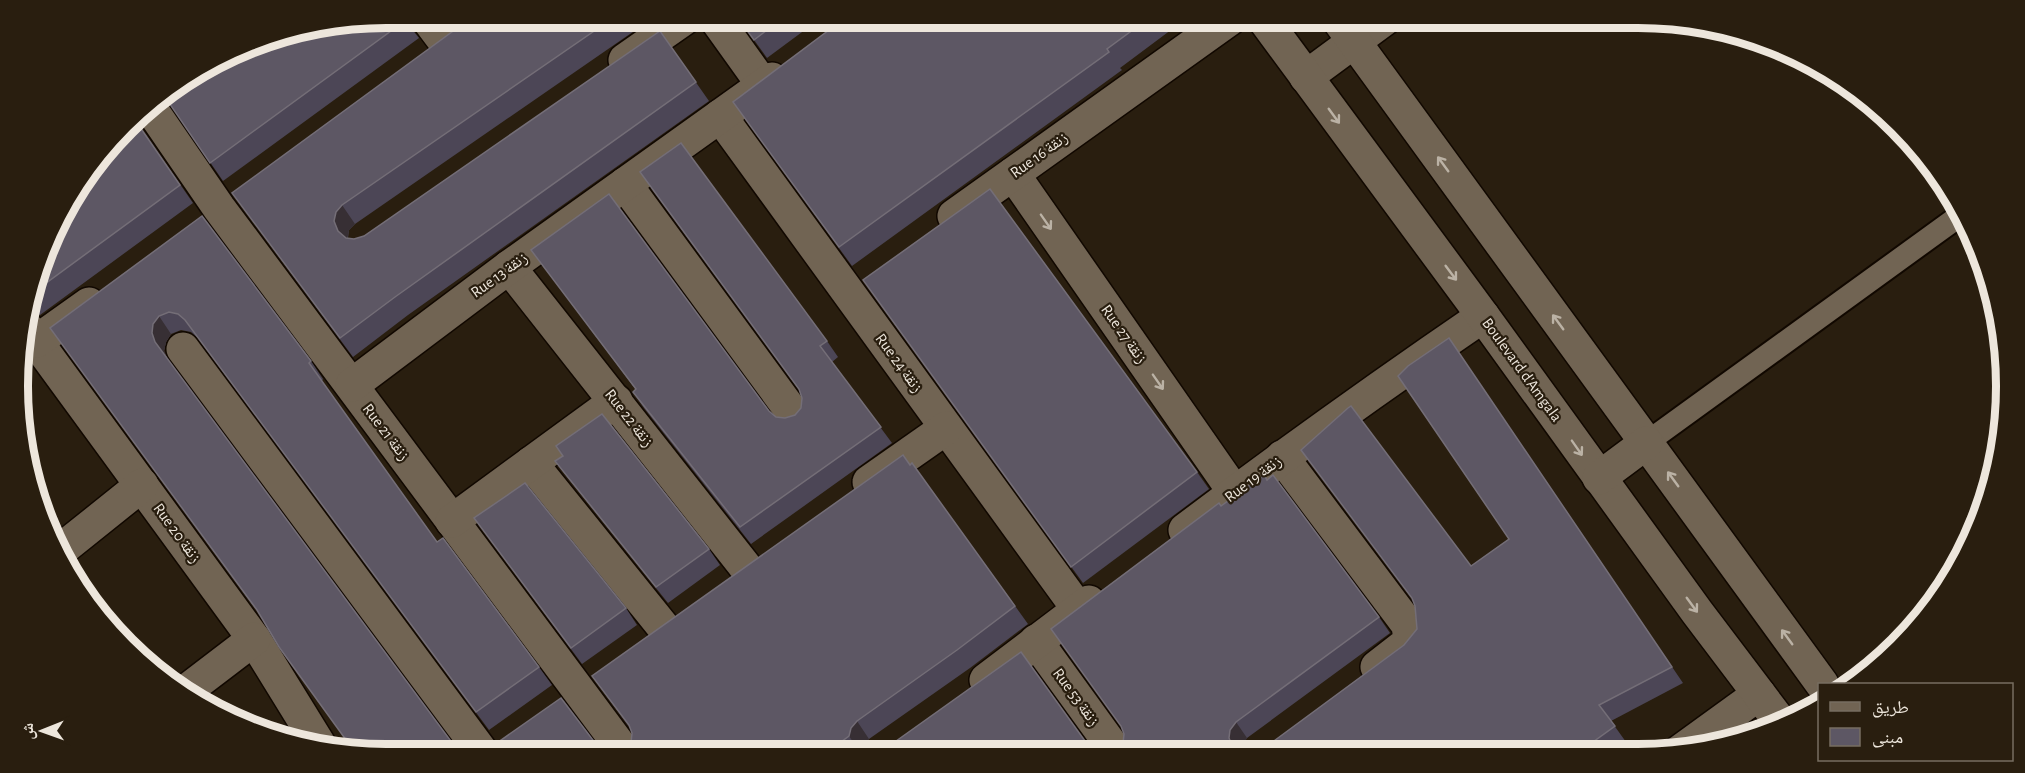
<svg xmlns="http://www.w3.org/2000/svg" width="2025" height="773" viewBox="0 0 2025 773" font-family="'Alegreya Sans','Noto Naskh Arabic',sans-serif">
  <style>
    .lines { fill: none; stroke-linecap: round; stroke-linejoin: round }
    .lane-casing { stroke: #110800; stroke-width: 26 }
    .street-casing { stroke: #110800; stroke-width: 36 }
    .secondary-casing { stroke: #110800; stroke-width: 36 }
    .lane { stroke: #716453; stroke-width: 22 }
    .street { stroke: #716453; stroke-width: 33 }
    .secondary { stroke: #716453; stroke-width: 33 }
    .wall { fill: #4c4656 }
    .shaded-wall { fill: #372f34 }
    .building { fill: #5d5764; stroke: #746e77; stroke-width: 1.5 }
    .oneway { stroke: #bbb2a5 }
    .labels { text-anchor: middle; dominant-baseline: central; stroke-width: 4.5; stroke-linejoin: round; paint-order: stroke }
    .street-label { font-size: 16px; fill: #ede6dc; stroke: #291e0f }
    .rim { fill: none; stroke: #ede6dc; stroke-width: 8 }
  </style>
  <rect width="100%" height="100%" fill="#291e0f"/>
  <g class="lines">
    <defs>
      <polyline id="lane" points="1646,443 1962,214"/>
      <g id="street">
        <polyline points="427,18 445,42"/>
        <polyline points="715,18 763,85"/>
        <polyline points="625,60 685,18"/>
        <polyline points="1306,77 1386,18"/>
        <polyline points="149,106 219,208 626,754"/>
        <polyline points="720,116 1079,610"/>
        <polyline points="1013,174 1235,493"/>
        <polyline points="625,184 795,416"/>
        <polyline points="954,216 1231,18"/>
        <polyline points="509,267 747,569"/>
        <polyline points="25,326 254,639 320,746"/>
        <polyline points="37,341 89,304"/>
        <polyline points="183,349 484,755"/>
        <polyline points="352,385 509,267 772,79"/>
        <polyline points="1282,457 1408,625 1410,640 1404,646 1377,667"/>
        <polyline points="531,463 664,628"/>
        <polyline points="869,482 946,428"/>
        <polyline points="452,521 616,401"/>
        <path d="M1185,530C1283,456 1382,385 1483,316"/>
        <polyline points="62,549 142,485"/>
        <polyline points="1036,641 1117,753"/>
        <polyline points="986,680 1089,602"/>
        <polyline points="186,691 254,639"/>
        <polyline points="1679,752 1759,694"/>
      </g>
      <g id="secondary">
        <polyline points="1263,18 1483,316 1697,612 1781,723"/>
        <polyline points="1337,18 1822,684"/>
        <polyline points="1599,478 1646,443"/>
      </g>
    </defs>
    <use href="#lane" class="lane-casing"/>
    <use href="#street" class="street-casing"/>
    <use href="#secondary" class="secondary-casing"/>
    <use href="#lane" class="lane"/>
    <use href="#street" class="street"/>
    <use href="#secondary" class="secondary"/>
  </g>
  <g class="wall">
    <polygon points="387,18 408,20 411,28 419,38 223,181 165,97"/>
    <polygon points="471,18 653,18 355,224 349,230 348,238 354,239 364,236 660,31 709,101 408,315 353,357 232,193"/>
    <polygon points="738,18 821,18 767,58"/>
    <polygon points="845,18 1187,18 1120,68 1122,70 852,266 746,120"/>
    <polygon points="135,119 193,203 40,315 33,309 31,309 67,203"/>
    <polygon points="651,188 827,341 838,357 832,362 892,443 751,544 644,408 633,392 636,390 531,250 769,411 776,417 785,418 795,415 801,408 802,398 799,390"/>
    <polygon points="202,216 311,361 323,379 322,381 437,542 539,667 552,685 489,730 198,338 191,332 181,330 171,334 166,342 164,351 167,358 387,755 260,615 50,328"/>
    <polygon points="874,296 1197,472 1209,489 1083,583"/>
    <polygon points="1449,338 1683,683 1611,721 1626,742 1613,752 1256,753 1259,752 1404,645 1417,629 1415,606 1413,600 1301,450 1471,566 1509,539"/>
    <polygon points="555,461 709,549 720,565 668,603 567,477"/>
    <polygon points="912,463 1028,624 970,668 869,739 863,746 862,754 616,754 624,751 631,743 632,733 630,728 592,676"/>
    <polygon points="1221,506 1379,617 1390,633 1247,738 1242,746 1241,753 1114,753 1116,752 1123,744"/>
    <polygon points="474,518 626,608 637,625 582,664"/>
  </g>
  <g class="shaded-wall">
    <polygon points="404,18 409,18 411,28 406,20"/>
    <polygon points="342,205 355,224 349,230 347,240 338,231 334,221 336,212"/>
    <polygon points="159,316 171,334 166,342 164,351 168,360 155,342 152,333 153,324"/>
    <polygon points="857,721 869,739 863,746 861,754 849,736 851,728"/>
    <polygon points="1236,722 1247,738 1242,746 1241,753 1236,753 1233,748 1229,738 1230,730"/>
  </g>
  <g class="building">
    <polygon points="387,18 405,18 406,20 210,163 165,97 268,38"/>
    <polygon points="471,18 613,18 342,205 336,212 334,221 338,231 346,238 354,239 364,236 660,31 696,82 395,297 340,338 232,193"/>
    <polygon points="738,18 783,18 754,40"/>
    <polygon points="845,18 1149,18 1107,49 1109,52 839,247 733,102"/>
    <polygon points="135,120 180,185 38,289 67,203"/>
    <polygon points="681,143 827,341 820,346 881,427 740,527 633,392 636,389 531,250 609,194 769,411 776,417 785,418 795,415 801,408 802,398 799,389 640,172"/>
    <polygon points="990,189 1197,472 1071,567 863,280"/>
    <polygon points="202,216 311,361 309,363 437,542 443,538 539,667 476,712 185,320 178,314 169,312 159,316 153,324 152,333 155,342 456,748 463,754 469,755 387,755 354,751 279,647 257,610 50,328"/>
    <polygon points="1449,338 1672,667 1599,705 1615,726 1579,752 1256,753 1259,752 1404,645 1417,629 1415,606 1412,598 1301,450 1348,408 1351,406 1471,566 1509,539 1398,376 1408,366"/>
    <polygon points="602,414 709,549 656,587 555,461 563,456 556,446"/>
    <polygon points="903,455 910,465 912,463 1015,606 957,650 857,721 851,728 849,736 824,754 642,754 636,747 626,754 616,754 624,751 631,743 632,733 629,725 592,676"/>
    <polygon points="1264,475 1267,480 1273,475 1379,617 1236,722 1230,730 1229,738 1233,748 1239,753 1114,753 1116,752 1123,744 1124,734 1121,726 1051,629 1219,503 1221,506"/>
    <polygon points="525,483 626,608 571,648 474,518"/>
    <polygon points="1021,652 1090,748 1097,753 878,754"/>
    <polygon points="561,698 599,748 605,753 614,754 477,755 484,752"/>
  </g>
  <defs><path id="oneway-shaft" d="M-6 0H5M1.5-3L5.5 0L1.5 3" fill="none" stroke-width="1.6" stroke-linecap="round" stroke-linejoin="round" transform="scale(1.5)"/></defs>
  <g class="oneway">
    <use href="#oneway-shaft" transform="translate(1334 116) rotate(54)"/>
    <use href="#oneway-shaft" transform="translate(1443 164) rotate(-126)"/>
    <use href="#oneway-shaft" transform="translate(1046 222) rotate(55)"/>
    <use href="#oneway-shaft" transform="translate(1451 273) rotate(53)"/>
    <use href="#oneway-shaft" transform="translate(1558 322) rotate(-126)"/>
    <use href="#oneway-shaft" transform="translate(1158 382) rotate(55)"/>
    <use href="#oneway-shaft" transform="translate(1577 448) rotate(55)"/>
    <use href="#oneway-shaft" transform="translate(1673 479) rotate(-126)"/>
    <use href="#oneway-shaft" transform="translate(1692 605) rotate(54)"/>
    <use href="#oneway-shaft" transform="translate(1787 637) rotate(-126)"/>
  </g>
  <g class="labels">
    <g class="street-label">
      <text transform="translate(1039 155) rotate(-36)">Rue 16 زنقة</text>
      <text transform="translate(499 275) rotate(-36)">Rue 13 زنقة</text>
      <text transform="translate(1124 334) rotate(55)">Rue 27 زنقة</text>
      <text transform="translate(899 363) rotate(54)">Rue 24 زنقة</text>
      <text transform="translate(1522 370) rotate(54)">Boulevard d'Amgala</text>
      <text transform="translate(629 418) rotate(52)">Rue 22 زنقة</text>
      <text transform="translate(386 432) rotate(53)">Rue 21 زنقة</text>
      <text transform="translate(1253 479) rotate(-37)">Rue 19 زنقة</text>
      <text transform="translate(177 533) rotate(54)">Rue 20 زنقة</text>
      <text transform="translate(1076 697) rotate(54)">Rue 53 زنقة</text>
    </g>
  </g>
  <path d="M0 0H2025V773H0ZM386 28H1638A358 358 0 0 1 1996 386V386A358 358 0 0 1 1638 744H386A358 358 0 0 1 28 386V386A358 358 0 0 1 386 28Z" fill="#291e0f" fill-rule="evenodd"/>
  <path class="rim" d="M386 28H1638A358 358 0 0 1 1996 386V386A358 358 0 0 1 1638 744H386A358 358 0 0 1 28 386V386A358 358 0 0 1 386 28Z"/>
  <rect x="1818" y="683" width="195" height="78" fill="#291e0f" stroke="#776e61" stroke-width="1.5"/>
  <rect x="1830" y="702" width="30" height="9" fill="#716453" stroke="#776e61" stroke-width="1.5"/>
  <text x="1872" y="713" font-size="18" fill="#ede6dc">طريق</text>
  <rect x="1830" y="728" width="30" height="18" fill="#5d5764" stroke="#776e61" stroke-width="1.5"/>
  <text x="1872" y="743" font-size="18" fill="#ede6dc">مبنى</text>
  <g transform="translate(42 731) rotate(269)" stroke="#291e0f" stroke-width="4.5" paint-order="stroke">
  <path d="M0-4.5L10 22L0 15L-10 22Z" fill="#ede6dc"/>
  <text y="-9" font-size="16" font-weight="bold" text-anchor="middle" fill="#ede6dc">ش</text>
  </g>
</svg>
